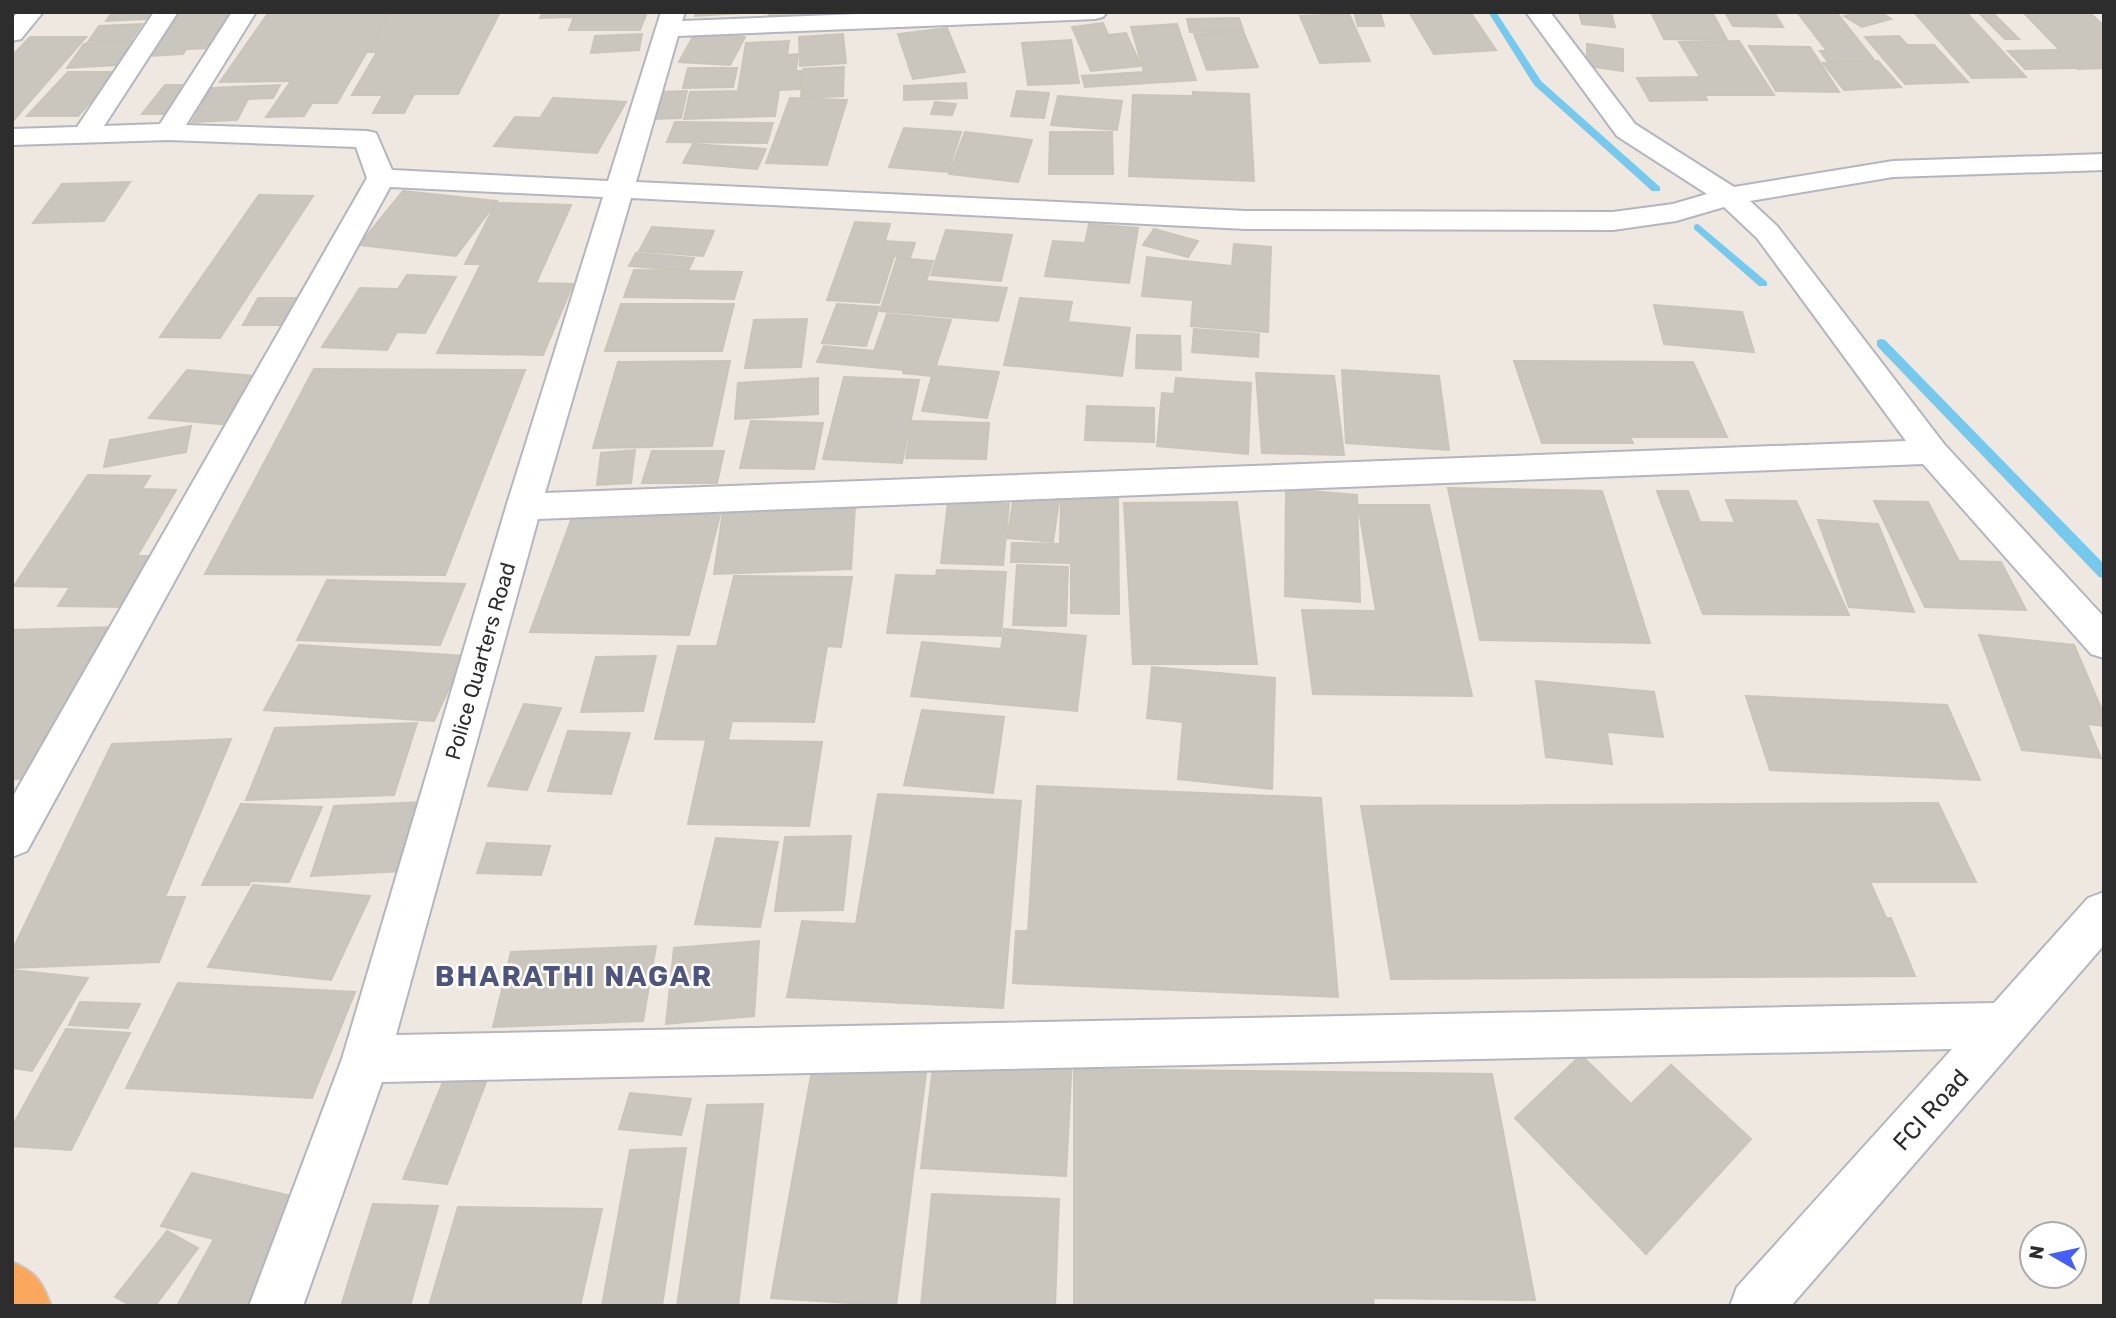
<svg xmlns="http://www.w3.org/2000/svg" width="2116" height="1318" viewBox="0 0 2116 1318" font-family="Rubik,sans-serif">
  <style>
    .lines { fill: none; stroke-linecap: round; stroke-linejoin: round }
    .stream { fill: #76c8ec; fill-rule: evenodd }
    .building { fill: #cac6be; stroke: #cac4b9; stroke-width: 2 }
    .minor-casing { stroke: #b3b5c0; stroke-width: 4 }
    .highway-casing { stroke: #c8c8c8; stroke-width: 4 }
    .minor { fill: #fff; fill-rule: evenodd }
    .highway { fill: #fba85e; fill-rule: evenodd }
    .labels { text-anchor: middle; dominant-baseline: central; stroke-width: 5; stroke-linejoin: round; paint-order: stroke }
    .street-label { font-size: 21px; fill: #2d2d2d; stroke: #fff }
    .near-street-label { font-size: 24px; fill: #2d2d2d; stroke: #fff }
    .district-label { font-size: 28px; font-weight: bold; letter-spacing: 2px; fill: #4d547d; stroke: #fff }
  </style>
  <rect width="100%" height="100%" fill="#eee8e0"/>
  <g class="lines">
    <g class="stream">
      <polygon points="1488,12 1496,12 1541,81 1660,187 1660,191 1652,191 1534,85"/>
      <polygon points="1698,224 1767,282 1767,286 1759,286 1694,229 1694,225"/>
      <polygon points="1881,339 1885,340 2104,564 2104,578 2099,577 1877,346 1877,340"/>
    </g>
  </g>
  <g class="building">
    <polygon points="151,12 147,19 106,21 111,14"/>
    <polygon points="178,12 236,12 215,48 186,49 183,54 149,56"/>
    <polygon points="269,12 390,12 337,103 312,103 304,116 266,117 291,81 220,82"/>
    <polygon points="392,12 500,12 458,94 414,94 404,113 373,113 383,95 352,95 377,52 368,52"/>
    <polygon points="543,12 647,12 640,30 569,30 574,17 540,18"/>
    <polygon points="695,12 759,12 695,16"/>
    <polygon points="769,12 805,12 805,14 769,17"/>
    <polygon points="1354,12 1380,12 1384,26 1358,26"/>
    <polygon points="1409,12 1470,12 1496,50 1434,54"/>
    <polygon points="1579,12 1611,12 1615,27 1582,24"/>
    <polygon points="1651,12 1712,12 1727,40 1664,39"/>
    <polygon points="1725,12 1774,12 1783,27 1733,26"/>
    <polygon points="1797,12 1836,12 1875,61 1828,62 1820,51 1827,51"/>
    <polygon points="1859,12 1880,12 1891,19 1862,27 1844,16"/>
    <polygon points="1914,12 1966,12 2026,77 1972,78"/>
    <polygon points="1978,12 1992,12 2019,39 2005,39"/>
    <polygon points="2023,12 2089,12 2104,26 2104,68 2078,69"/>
    <polygon points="1349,14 1370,61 1320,63 1300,16"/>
    <polygon points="1239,18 1243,30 1190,32 1187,19"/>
    <polygon points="1103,23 1108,35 1126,33 1141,66 1091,71 1072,27"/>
    <polygon points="142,24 131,40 88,42 99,26"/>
    <polygon points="1177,24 1196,80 1085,87 1082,76 1144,72 1131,27"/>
    <polygon points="947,28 965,72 913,79 898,34"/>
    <polygon points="1243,31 1258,67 1207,70 1194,34"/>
    <polygon points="695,33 745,37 730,65 679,62"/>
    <polygon points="642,34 639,50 591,53 595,36"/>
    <polygon points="843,34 846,63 800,66 799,37"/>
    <polygon points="1899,36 1907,45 1934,45 1968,82 1905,84 1865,37"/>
    <polygon points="30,37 86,37 12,122 12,56"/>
    <polygon points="1071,40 1079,83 1028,85 1022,43"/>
    <polygon points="134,41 118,65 67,68 84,44"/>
    <polygon points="789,41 787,55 798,54 796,71 802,71 800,89 779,90 775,116 684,119 690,92 738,91 746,43"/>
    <polygon points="1739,41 1774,95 1705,95 1707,100 1650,101 1637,78 1700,77 1679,42"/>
    <polygon points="1587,44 1623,49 1623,71 1587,66"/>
    <polygon points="1749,46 1810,47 1839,92 1776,91"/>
    <polygon points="2058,50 2076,68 2025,69 2008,51"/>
    <polygon points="1878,61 1901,87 1844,90 1823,63"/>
    <polygon points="844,67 843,96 801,98 803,69"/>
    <polygon points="688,68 737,68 733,87 683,88"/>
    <polygon points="68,72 117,72 78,116 27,116"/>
    <polygon points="966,83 967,98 904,100 904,86"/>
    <polygon points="165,85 188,85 167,114 142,114"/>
    <polygon points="280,85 273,98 248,99 237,120 192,122 211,88"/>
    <polygon points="687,91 681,118 652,119 659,92"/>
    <polygon points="1017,91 1049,93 1044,118 1011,116"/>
    <polygon points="1193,92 1249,94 1254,181 1129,176 1133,95 1193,96"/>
    <polygon points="1058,96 1122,101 1117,130 1051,125"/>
    <polygon points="553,98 626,102 597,153 494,146 515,117 540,118"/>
    <polygon points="790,98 847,100 827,165 766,163"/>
    <polygon points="935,102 956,104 952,115 931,114"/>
    <polygon points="675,122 773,123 767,143 667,142"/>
    <polygon points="904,128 961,132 948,172 889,167"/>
    <polygon points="965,132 1032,140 1018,182 949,174"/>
    <polygon points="1050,132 1112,132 1113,174 1049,174"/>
    <polygon points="693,144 766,149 757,169 683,163"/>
    <polygon points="130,182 104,221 33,223 62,184"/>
    <polygon points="403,191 497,201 456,256 359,245"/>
    <polygon points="259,195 313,196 220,338 160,337"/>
    <polygon points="496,203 571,205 536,283 573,284 543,355 437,353 481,264 465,264"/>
    <polygon points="855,222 890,224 885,241 915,243 910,258 894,256 879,303 827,300"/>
    <polygon points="1089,224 1138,228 1129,283 1045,276 1053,241 1085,243"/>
    <polygon points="652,227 714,231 703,256 639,251"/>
    <polygon points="1154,229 1198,241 1188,257 1143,245"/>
    <polygon points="946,230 1012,235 1001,281 931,275"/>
    <polygon points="1234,244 1271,247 1268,332 1191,326 1193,300 1142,296 1147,257 1232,266"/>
    <polygon points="636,253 694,258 688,271 629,266"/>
    <polygon points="897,258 933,261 926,281 1007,288 998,321 880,311"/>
    <polygon points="634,270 742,272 734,299 624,297"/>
    <polygon points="407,275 456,277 425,333 397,332 387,350 322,347 360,288 398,289"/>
    <polygon points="258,298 301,298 287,325 243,325"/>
    <polygon points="1020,298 1072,302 1068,322 1130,328 1122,376 1004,365"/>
    <polygon points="621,304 734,304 722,351 605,351"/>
    <polygon points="837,304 879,307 866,346 822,343"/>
    <polygon points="1654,305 1742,312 1754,352 1664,344"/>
    <polygon points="887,314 951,320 936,366 999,372 987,418 922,411 932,376 903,373 903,370 817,362 824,346 874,351"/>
    <polygon points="807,319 801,367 745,368 754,320"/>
    <polygon points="1194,329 1259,334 1258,357 1192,352"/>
    <polygon points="1137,335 1180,336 1181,370 1136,368"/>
    <polygon points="730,361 712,446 593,448 618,362"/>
    <polygon points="1514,361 1693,362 1727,437 1630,437 1633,443 1542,443"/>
    <polygon points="314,369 525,370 445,575 205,574"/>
    <polygon points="187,370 266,377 231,425 149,418"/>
    <polygon points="1342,370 1439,376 1449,450 1346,443"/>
    <polygon points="1256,373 1334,376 1344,455 1262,453"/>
    <polygon points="844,377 919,380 902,463 823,459"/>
    <polygon points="818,378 818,414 735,419 738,383"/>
    <polygon points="1176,378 1251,383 1248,454 1157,446 1162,393 1174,394"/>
    <polygon points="1087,406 1154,408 1154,442 1085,440"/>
    <polygon points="751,421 823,423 814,469 740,468"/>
    <polygon points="912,421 989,423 986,459 906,458"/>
    <polygon points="191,426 186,452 104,467 110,440"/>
    <polygon points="635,450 631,483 597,485 601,453"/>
    <polygon points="652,451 724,451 717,483 642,483"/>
    <polygon points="88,475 150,476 142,489 176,490 137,556 157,556 126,607 58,606 70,587 14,586"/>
    <polygon points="1448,488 1602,491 1650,643 1480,640"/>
    <polygon points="1286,489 1357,495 1360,602 1285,596"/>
    <polygon points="1657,491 1688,491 1700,522 1735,523 1726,500 1796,501 1849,615 1703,614"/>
    <polygon points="1014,497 1059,500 1053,542 1007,538"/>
    <polygon points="1061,498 1118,498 1119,614 1071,613 1071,563 1011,562 1012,543 1060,544"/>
    <polygon points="1874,501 1928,502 1959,561 2001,562 2026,610 1925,607"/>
    <polygon points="948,502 1009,504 1003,565 941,563"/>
    <polygon points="1237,502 1257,664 1133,664 1124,503"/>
    <polygon points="1358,505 1429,505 1472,696 1313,694 1302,610 1376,611"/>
    <polygon points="855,506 851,569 714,574 723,511"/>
    <polygon points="574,512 720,515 689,635 530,632"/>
    <polygon points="1818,520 1878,524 1914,612 1849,607"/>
    <polygon points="1017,565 1068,567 1066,626 1013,625"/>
    <polygon points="937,570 1006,572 1001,636 887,633 896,575 936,576"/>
    <polygon points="734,576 852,577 841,647 827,646 814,722 732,721 728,740 655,739 678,646 717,646"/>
    <polygon points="327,580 465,584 440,645 297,640"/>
    <polygon points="115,627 36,778 12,779 12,630"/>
    <polygon points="1004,629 1086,636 1077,711 911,696 922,642 1001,649"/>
    <polygon points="1979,635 2074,645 2104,715 2104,726 2087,724 2101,758 2022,750"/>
    <polygon points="299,645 464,656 434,721 264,710"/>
    <polygon points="656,656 643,711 581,712 596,657"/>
    <polygon points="1152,667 1275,678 1272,789 1178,779 1183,722 1147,718"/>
    <polygon points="1536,681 1654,692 1663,737 1607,732 1612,764 1546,757"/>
    <polygon points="1746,696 1947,705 1980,780 1770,770"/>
    <polygon points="524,704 561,708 527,790 488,786"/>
    <polygon points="922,710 1004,717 993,793 904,785"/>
    <polygon points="417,723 394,795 246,800 275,728"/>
    <polygon points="568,731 630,733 611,794 548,791"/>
    <polygon points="231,739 165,897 185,897 159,962 12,968 12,951 112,744"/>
    <polygon points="706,740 822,742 809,826 688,824"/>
    <polygon points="1037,786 1321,798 1338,997 1013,983 1016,931 1028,931"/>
    <polygon points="878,794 1021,801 1003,1008 787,997 802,921 856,924"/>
    <polygon points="424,802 404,871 311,876 334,806"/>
    <polygon points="1938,803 1976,882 1870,882 1886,918 1891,918 1915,976 1391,979 1361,806"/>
    <polygon points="241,804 322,807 289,882 251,881 249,885 202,885"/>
    <polygon points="851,836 843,910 775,911 785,837"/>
    <polygon points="716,838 778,842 760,927 695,924"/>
    <polygon points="487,843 550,846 541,875 477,873"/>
    <polygon points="253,885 370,896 331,980 208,967"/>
    <polygon points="759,941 754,1016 666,1024 674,948"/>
    <polygon points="656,946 643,1021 493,1027 511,952"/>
    <polygon points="12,970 88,978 32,1071 12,1068"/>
    <polygon points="178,983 355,992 312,1098 126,1088"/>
    <polygon points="80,1002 140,1004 128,1028 69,1025"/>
    <polygon points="66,1029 130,1033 71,1150 12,1146 12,1127"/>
    <polygon points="935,1050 1072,1057 1066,1176 921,1168"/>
    <polygon points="1581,1055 1631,1104 1671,1065 1751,1139 1646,1254 1515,1118"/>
    <polygon points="814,1059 927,1066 896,1306 771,1298"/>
    <polygon points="1074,1069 1492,1074 1535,1300 1373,1298 1374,1306 1074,1306"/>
    <polygon points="445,1077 486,1082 447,1184 403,1179"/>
    <polygon points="630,1093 691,1099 681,1135 619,1129"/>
    <polygon points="763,1104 738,1306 677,1306 707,1105"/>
    <polygon points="686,1148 662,1306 602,1306 630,1150"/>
    <polygon points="192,1173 304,1199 248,1306 177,1306 214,1239 161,1226"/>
    <polygon points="932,1194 1059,1199 1055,1306 921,1306"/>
    <polygon points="373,1204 438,1206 410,1306 341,1306"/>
    <polygon points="458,1207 602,1209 580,1306 429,1306"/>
    <polygon points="167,1231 198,1248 155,1306 132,1306 115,1297"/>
  </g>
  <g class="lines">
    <defs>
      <g id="minor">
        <polygon points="18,12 43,12 21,39 12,41 12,19"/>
        <path d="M154,12H178L104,126L160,124L232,12H256L186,125L367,131L376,133L392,170L608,181L661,12H685L682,21L909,12H1107L1103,17L1095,19L678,36L636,182L1246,211L1613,212L1673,204L1707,194L1617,136L1526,12H1550L1635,124L1734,187L1893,161L2104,154V170L1893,177L1750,201L1777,226L1944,444L2104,617V658L2091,654L1923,464L538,519L396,1035L1994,1003L2088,898L2104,892V945L1791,1306H1730L1737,1287L1952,1049L382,1082L303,1306H249L342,1059L506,507L603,197L390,187L27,851L12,857V798L367,178L356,147L168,140L12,145V129L77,127ZM631,198L1246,229L1613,230L1676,221L1724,207L1757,238L1906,441L545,493Z"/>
      </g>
      <path id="highway" d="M12,1262C36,1272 42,1282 51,1306H12Z"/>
    </defs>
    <use href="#minor" class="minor-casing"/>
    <use href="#highway" class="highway-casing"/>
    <use href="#minor" class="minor"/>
    <use href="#highway" class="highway"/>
  </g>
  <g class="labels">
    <g class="street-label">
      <text transform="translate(480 661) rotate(-74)">Police Quarters Road</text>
    </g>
    <g class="near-street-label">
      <text transform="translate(1931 1110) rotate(-48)">FCI Road</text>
    </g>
    <g class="district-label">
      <text x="574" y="976">BHARATHI NAGAR</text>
    </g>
  </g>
  <rect width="2116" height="1318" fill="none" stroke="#2d2d2d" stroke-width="28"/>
  <g transform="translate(2053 1255) rotate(279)"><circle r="33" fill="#ffffff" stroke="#ababab" stroke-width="2"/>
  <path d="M0-5L12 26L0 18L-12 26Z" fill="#455ff6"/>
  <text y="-10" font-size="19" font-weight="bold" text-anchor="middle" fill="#2d2d2d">N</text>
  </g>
</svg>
